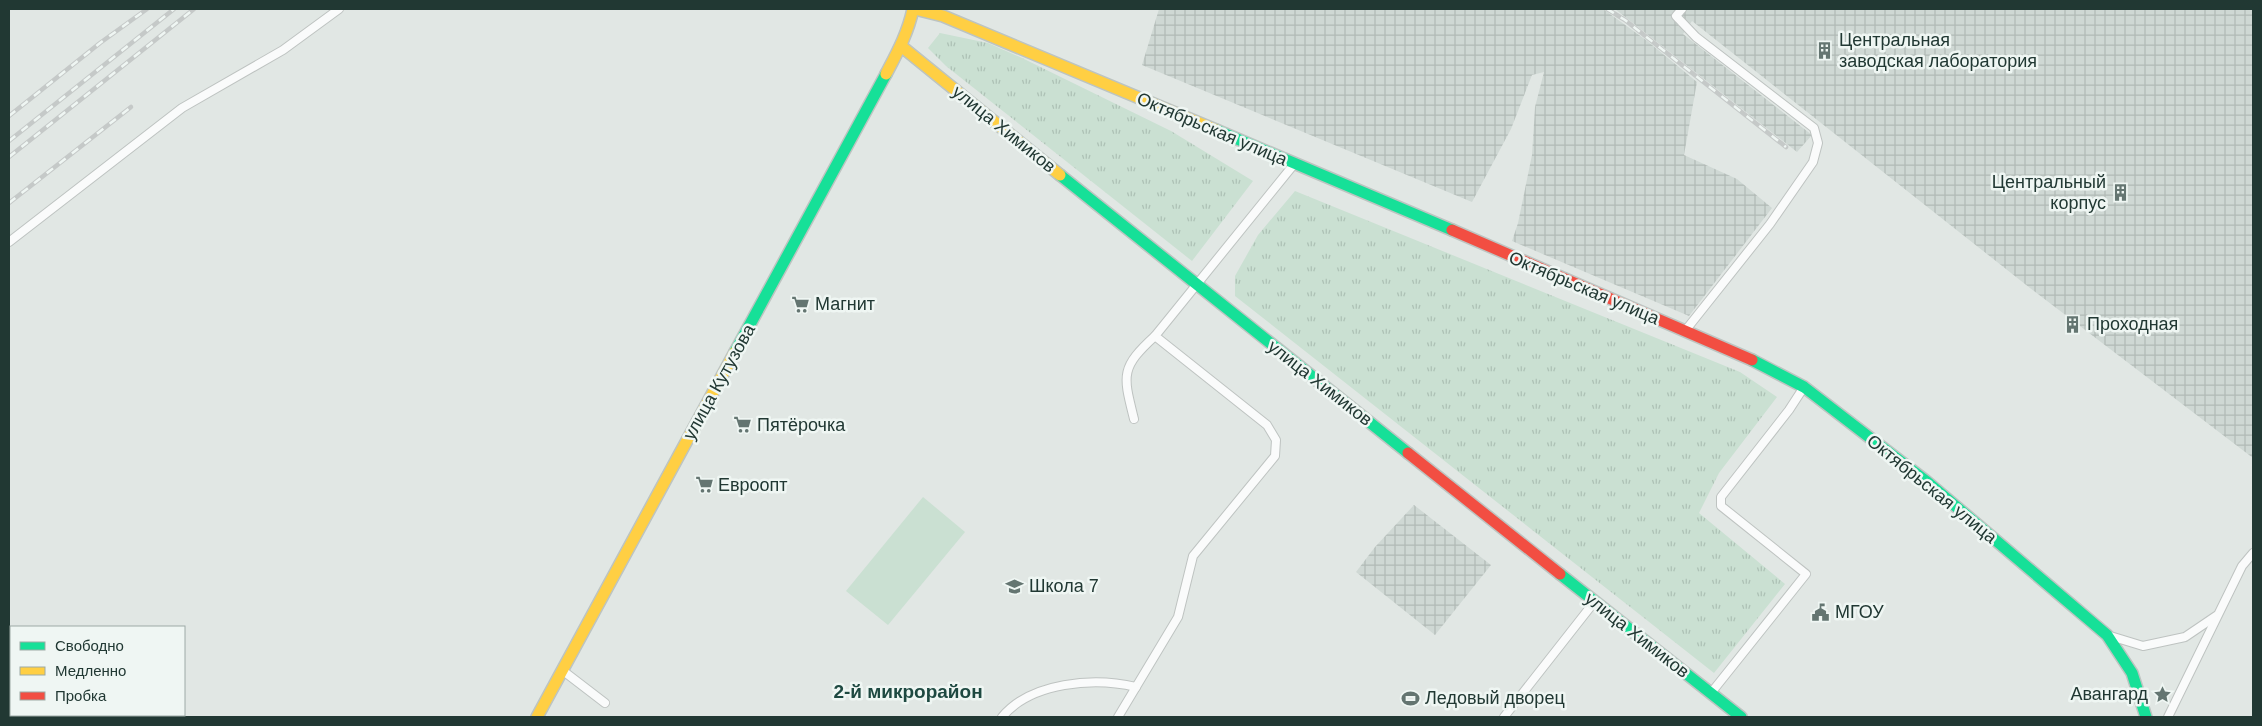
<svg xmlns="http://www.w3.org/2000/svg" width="2262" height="726" viewBox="0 0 2262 726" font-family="Helvetica,sans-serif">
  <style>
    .industrial { fill: url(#industrial-grid) }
    .grass { fill: url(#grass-tufts) }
    .garden { fill: #cae0d2 }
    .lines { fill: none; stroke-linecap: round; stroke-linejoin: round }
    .street-casing { stroke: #bec3c1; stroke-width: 10 }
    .fast-casing { stroke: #bdc4c1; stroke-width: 14 }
    .slow-casing { stroke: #bdc4c1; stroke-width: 14 }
    .jam-casing { stroke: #bdc4c1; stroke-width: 14 }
    .street { stroke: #fafbfb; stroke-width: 8 }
    .fast { stroke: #16e098; stroke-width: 11 }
    .slow { stroke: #ffcf43; stroke-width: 11 }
    .jam { stroke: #f24e42; stroke-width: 11 }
    .rail-casing { stroke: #c5c9c8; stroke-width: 4.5 }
    .rail { stroke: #eff6f3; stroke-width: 2.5; stroke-dasharray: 8; stroke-linecap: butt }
    .labels { text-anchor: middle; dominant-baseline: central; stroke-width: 5; stroke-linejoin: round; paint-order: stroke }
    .poi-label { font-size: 18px; fill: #213833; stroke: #eff6f3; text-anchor: start }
    .street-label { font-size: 18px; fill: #213833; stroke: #eff6f3 }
    .neighbourhood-label { font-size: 19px; font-weight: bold; fill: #1e4941; stroke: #eff6f3 }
  </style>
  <defs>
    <pattern id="industrial-grid" width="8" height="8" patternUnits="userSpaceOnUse" patternTransform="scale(1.25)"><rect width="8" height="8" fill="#cfd8d4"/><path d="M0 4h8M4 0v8" fill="none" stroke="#b1bab6"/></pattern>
    <pattern id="grass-tufts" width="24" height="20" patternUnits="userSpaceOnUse" patternTransform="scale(1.25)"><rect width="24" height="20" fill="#cae0d2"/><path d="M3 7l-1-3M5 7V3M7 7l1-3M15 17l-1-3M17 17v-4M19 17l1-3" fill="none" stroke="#adc1b5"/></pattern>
  </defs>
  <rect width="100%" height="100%" fill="#e1e7e4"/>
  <g class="industrial">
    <polygon points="1159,9 1603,9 1646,40 1697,82 1684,155 1737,179 1772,208 1689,316 1512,241 1518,223 1532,155 1535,107 1544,72 1532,75 1511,129 1472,202 1142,65"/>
    <polygon points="1615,9 2253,9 2253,458 2030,288 1692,21 1683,34 1812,135 1797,152"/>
    <polygon points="1414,505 1491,565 1435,635 1356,572 1375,547"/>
  </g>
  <g class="grass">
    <polygon points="940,33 988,43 1020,57 1171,131 1253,181 1192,261 946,66 928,48"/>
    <polygon points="1295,191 1740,372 1777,397 1719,473 1699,513 1785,584 1714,673 1235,296 1235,276 1258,235"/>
  </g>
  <polygon class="garden" points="923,497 965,532 888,625 846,591"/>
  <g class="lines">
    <defs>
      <g id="street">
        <polyline points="1682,9 1676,16 1696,37 1814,128 1818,143 1813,162 1770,224 1685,331"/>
        <polyline points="9,242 182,108 283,50 339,9"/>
        <path d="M1134,419C1123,375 1120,368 1155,336"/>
        <polyline points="2107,635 2143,646 2185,637 2216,616"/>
        <polyline points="562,670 605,703"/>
        <polyline points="1711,693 1806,574 1721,506 1721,497 1789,410 1804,387"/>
        <path d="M1002,717C1031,682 1094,677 1136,687"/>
        <polyline points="1118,717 1178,617 1193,556 1275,456 1276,440 1267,425 1155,336 1295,163"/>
        <polyline points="1504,717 1595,601"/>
        <polyline points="2168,717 2242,566 2253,553"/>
      </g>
      <g id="fast">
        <polyline points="1216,130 1452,230"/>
        <polyline points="1060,175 1408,453"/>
        <polyline points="735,352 886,74"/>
        <polyline points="1752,360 1804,387 1926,481 2107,635 2132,673 2146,717"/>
        <polyline points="1560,574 1741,717"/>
      </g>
      <g id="slow">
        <polyline points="915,9 943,16 1216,130"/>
        <polyline points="901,46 1060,175"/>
        <path d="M886,74C897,53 908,33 913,9"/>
        <polyline points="537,717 735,352"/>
      </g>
      <g id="jam">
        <polyline points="1452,230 1752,360"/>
        <polyline points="1408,453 1560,574"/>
      </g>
    </defs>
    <use href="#street" class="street-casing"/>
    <use href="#fast" class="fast-casing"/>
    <use href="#slow" class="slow-casing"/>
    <use href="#jam" class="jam-casing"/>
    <use href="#street" class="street"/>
    <use href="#fast" class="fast"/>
    <use href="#slow" class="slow"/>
    <use href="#jam" class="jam"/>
    <defs>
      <g id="rail">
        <polyline points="1607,9 1625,20 1786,147"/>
        <polyline points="9,116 100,43 147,9"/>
        <polyline points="9,141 174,9"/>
        <polyline points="9,157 194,9"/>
        <polyline points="9,203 131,107"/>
      </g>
    </defs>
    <use href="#rail" class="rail-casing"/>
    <use href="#rail" class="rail"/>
  </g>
  <defs>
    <symbol id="building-bare" viewBox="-9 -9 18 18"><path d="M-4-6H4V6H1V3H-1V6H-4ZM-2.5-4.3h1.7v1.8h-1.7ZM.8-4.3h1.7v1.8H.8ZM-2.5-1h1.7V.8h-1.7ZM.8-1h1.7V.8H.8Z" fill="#647571" stroke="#eff6f3" stroke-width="2.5" paint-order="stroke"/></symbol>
    <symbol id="supermarket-bare" viewBox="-9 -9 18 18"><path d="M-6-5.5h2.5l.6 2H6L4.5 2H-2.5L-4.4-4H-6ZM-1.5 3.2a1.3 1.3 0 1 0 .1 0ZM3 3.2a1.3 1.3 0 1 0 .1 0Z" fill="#647571" stroke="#eff6f3" stroke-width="2.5" paint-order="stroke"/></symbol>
    <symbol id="school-bare" viewBox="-9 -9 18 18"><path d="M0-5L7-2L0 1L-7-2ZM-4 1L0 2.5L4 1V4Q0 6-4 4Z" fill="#647571" stroke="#eff6f3" stroke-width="2.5" paint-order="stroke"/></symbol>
    <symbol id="civic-bare" viewBox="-9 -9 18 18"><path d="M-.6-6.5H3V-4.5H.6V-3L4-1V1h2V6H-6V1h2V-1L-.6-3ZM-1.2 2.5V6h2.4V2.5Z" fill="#647571" stroke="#eff6f3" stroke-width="2.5" paint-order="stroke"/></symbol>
    <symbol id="sight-bare" viewBox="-9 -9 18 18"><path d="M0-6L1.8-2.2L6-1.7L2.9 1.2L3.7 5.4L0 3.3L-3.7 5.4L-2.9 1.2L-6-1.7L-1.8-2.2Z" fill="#647571" stroke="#eff6f3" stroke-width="2.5" paint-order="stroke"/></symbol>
    <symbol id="stadium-bare" viewBox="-9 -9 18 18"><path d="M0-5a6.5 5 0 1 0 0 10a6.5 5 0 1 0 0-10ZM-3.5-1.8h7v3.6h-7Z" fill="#647571" stroke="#eff6f3" stroke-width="2.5" paint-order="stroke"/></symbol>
  </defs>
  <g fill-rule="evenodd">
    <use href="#building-bare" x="1812" y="38" width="25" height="25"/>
    <use href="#building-bare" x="2108" y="180" width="25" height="25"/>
    <use href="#supermarket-bare" x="788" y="292" width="25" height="25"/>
    <use href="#building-bare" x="2060" y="312" width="25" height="25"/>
    <use href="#supermarket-bare" x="730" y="412" width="25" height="25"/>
    <use href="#supermarket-bare" x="692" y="472" width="25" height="25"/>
    <use href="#school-bare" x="1002" y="574" width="25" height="25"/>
    <use href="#civic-bare" x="1808" y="600" width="25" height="25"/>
    <use href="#sight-bare" x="2150" y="682" width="25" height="25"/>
    <use href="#stadium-bare" x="1398" y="686" width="25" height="25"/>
  </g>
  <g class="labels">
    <g class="poi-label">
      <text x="1839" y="40">Центральная<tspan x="1839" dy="21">заводская лаборатория</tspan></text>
      <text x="2106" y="182" text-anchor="end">Центральный<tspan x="2106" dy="21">корпус</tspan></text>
      <text x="815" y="304">Магнит</text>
      <text x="2087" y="324">Проходная</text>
      <text x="757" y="425">Пятёрочка</text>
      <text x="718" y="485">Евроопт</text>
      <text x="1029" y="586">Школа 7</text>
      <text x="1835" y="612">МГОУ</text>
      <text x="2148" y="694" text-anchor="end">Авангард</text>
      <text x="1425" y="698">Ледовый дворец</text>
    </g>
    <g class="street-label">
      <text transform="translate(1004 129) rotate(39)">улица Химиков</text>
      <text transform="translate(1212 129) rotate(23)">Октябрьская улица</text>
      <text transform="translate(1584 288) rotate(23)">Октябрьская улица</text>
      <text transform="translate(719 382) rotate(-61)">улица Кутузова</text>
      <text transform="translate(1320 383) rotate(38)">улица Химиков</text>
      <text transform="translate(1932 489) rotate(39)">Октябрьская улица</text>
      <text transform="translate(1637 635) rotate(38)">улица Химиков</text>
    </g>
    <g class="neighbourhood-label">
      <text x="908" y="691">2-й микрорайон</text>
    </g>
  </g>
  <rect width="2262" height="726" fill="none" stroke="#213833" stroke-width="20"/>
  <rect x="10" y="626" width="175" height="90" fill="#eff6f3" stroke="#9daaa6"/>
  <rect x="20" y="642" width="25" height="8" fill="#16e098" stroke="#9daaa6"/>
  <text x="55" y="651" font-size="15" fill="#213833">Свободно</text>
  <rect x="20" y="667" width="25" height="8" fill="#ffcf43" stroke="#9daaa6"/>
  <text x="55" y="676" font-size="15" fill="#213833">Медленно</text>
  <rect x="20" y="692" width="25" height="8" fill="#f24e42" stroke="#9daaa6"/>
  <text x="55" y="701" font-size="15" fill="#213833">Пробка</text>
</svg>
